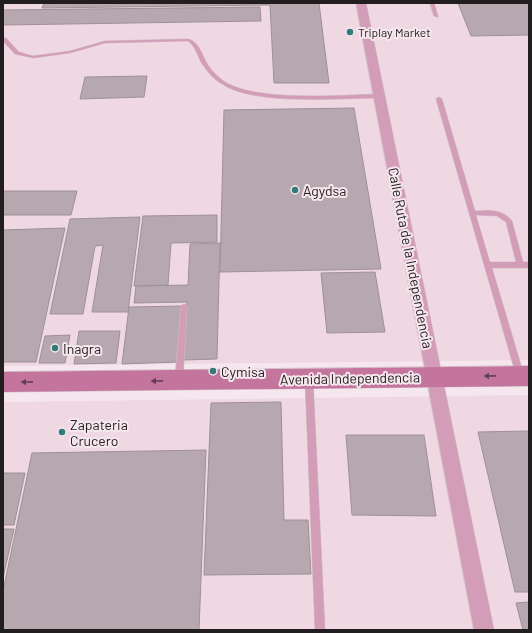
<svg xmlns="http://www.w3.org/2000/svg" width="532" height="633" viewBox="0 0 532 633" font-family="Barlow,sans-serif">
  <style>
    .built { fill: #efd8e2 }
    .building { fill: #b7a8af; stroke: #9e9097 }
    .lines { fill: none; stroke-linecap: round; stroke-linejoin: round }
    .service-casing { stroke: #d0c2c8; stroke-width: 1 }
    .minor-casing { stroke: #d0c2c8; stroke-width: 1 }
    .secondary-casing { stroke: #d0c2c8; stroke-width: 1 }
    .service { fill: #d39db8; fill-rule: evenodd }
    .minor { fill: #d39db8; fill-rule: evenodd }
    .secondary { fill: #c4759e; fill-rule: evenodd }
    .oneway { fill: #634052 }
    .poi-dot { fill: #317a79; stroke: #f6e6ed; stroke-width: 1.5 }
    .labels { text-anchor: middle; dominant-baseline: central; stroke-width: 4; stroke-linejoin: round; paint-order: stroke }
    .far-poi-label { font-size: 12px; fill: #221d1f; stroke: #f6e6ed; text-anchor: start }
    .poi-label { font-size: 14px; fill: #221d1f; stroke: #f6e6ed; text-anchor: start }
    .street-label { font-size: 14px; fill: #221d1f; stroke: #f6e6ed }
  </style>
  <rect width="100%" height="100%" fill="#f6e6ed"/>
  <g class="built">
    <polygon points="3,3 529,3 529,360 3,366"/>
    <polygon points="529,395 529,630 3,630 3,402"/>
  </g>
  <g class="building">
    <polygon points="44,3 319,3 329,83 274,83 270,5 42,8"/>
    <polygon points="458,3 529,3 529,35 471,36"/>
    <polygon points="260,7 261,21 3,25 3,10"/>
    <polygon points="147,76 144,97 80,99 85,77"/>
    <polygon points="354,108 381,269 220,272 224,110"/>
    <polygon points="3,191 77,191 71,215 3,215"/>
    <polygon points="217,215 217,242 171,243 168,285 134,286 143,216"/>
    <polygon points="140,217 128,312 92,312 103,245 95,246 83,314 50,314 70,219"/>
    <polygon points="65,228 36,362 3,362 3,230"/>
    <polygon points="220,243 217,359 183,360 187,302 134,303 136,286 188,285 190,244"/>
    <polygon points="375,272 385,332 327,333 321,273"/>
    <polygon points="183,306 179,362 122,364 129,307"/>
    <polygon points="79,331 120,331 116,363 74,364"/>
    <polygon points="70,335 65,363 39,363 45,336"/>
    <polygon points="281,402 284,520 308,520 311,574 204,575 211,403"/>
    <polygon points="529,431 529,592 515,592 478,432"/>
    <polygon points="346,435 424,435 436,516 352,515"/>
    <polygon points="206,450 199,630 3,630 3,591 32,453"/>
    <polygon points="3,473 25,473 14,525 3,525"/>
    <polygon points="3,529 14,529 3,578"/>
    <polygon points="529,602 529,630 523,630 516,603"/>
  </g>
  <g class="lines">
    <defs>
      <g id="service">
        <polygon points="430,3 434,3 438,16 438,17 434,16"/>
        <path d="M3,38H6L19,52L33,56L70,51L105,41L189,39C200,43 202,56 208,65C212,71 219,78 225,82C258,102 340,95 379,94L382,96L379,98C339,98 255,106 222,84C213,79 206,70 201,62C197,54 195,46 188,41L105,43L70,53L33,58L15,54L3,41Z"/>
        <path d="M439,97L442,99L475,211C488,210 503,209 512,221L523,262H529V268H492L524,375L523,377L520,378L517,377L516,375L436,99ZM476,215L497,216L506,222L516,262H490Z"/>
        <polygon points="184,304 186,305 187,307 183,378 182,380 179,381 176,380 175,378 181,307 182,305"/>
        <polygon points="309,376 312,377 313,379 325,630 315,630 305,379 306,377"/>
      </g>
      <polygon id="minor" points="356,3 366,3 494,630 474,630"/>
      <polygon id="secondary" points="529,366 529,386 3,392 3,372"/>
    </defs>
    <use href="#service" class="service-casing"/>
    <use href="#minor" class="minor-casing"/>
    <use href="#secondary" class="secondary-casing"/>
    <use href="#service" class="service"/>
    <use href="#minor" class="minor"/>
    <use href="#secondary" class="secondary"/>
  </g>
  <defs><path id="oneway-solid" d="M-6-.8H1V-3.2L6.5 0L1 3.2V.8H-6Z"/></defs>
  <g class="oneway">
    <use href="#oneway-solid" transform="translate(490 376) rotate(179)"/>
    <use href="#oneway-solid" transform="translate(157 381) rotate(179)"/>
    <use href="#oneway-solid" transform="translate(27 382) rotate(179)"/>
  </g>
  <g class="poi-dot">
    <circle cx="350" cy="32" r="4"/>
    <circle cx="295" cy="190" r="4"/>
    <circle cx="55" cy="348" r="4"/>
    <circle cx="213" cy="371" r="4"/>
    <circle cx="62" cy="432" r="4"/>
  </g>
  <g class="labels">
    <g class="far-poi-label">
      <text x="358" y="32">Triplay Market</text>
    </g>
    <g class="poi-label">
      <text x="303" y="190">Agydsa</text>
      <text x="63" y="348">Inagra</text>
      <text x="221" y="371">Cymisa</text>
      <text x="70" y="424">Zapateria<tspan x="70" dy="16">Crucero</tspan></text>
    </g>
    <g class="street-label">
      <text transform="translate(411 258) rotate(79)">Calle Ruta de la Independencia</text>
      <text transform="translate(350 378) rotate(-1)">Avenida Independencia</text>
    </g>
  </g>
  <rect width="532" height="633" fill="none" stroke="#221d1f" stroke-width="8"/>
</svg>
